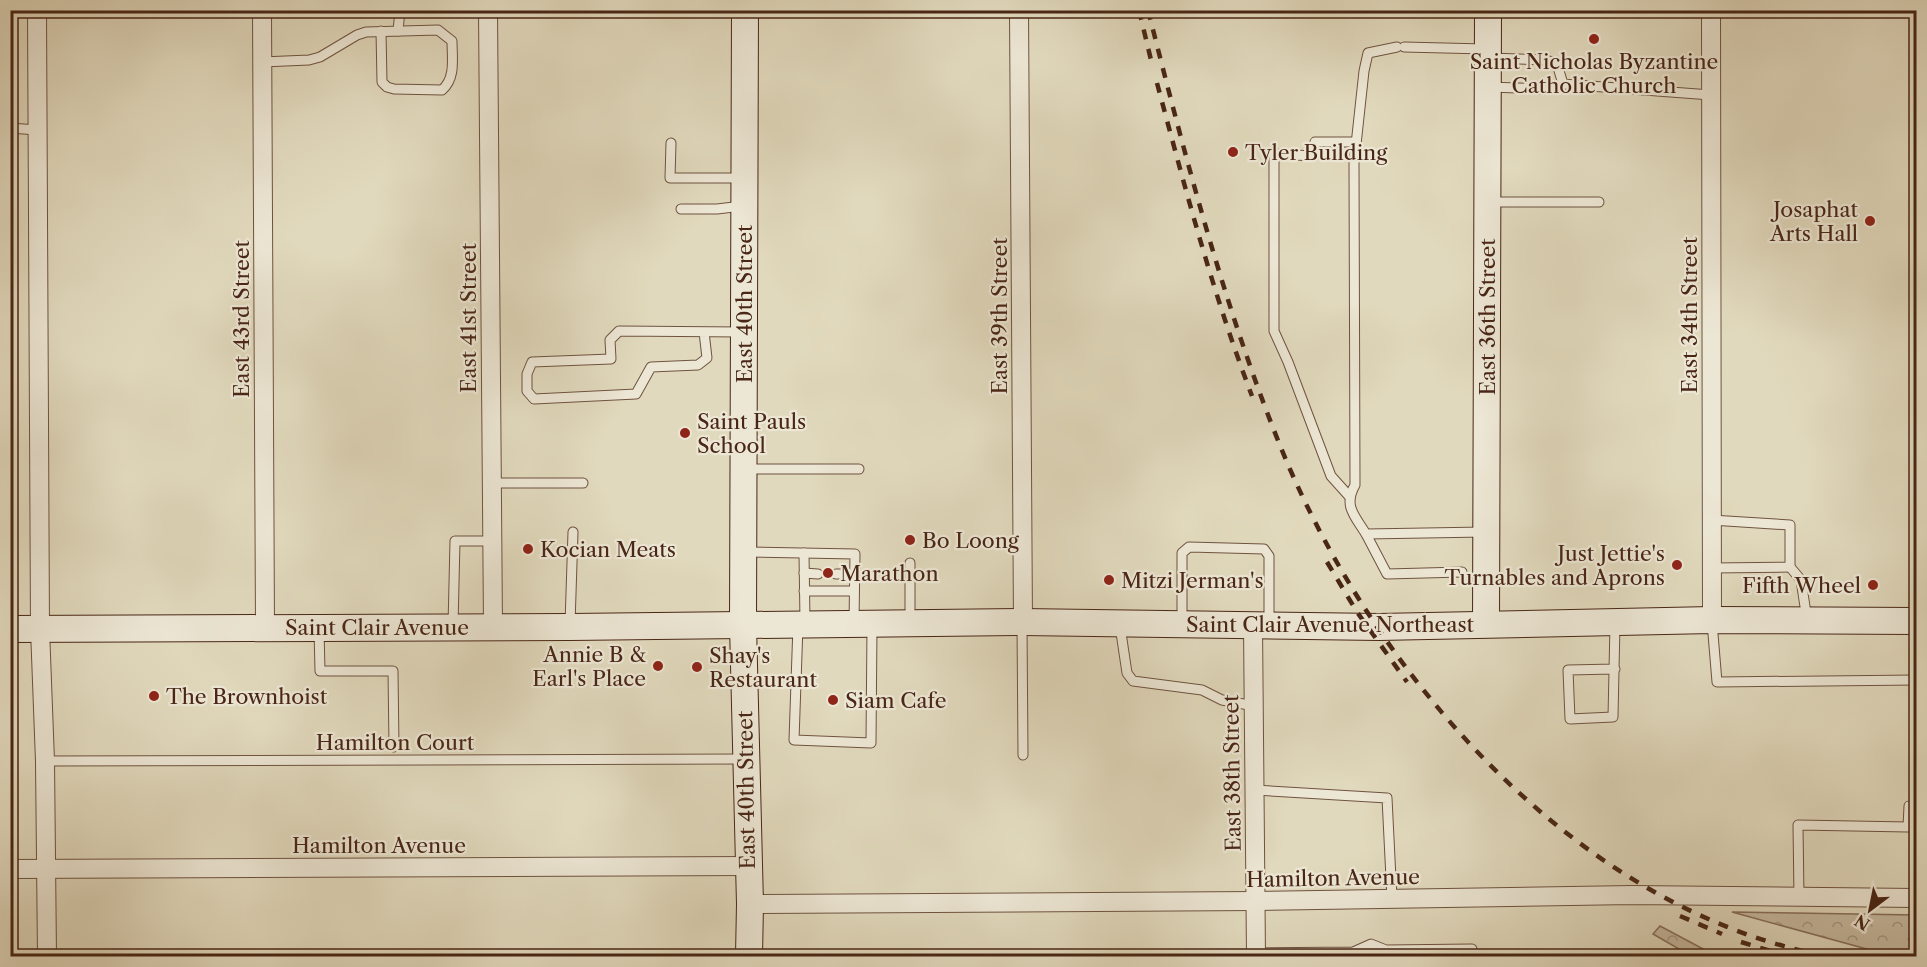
<svg xmlns="http://www.w3.org/2000/svg" width="1927" height="967" viewBox="0 0 1927 967" font-family="'Libre Caslon Text',serif">
  <style>
    .forest { fill: url(#forest-crowns); stroke: #88705c; stroke-width: 1.5 }
    .lines { fill: none; stroke-linecap: round; stroke-linejoin: round }
    .lane-casing { stroke: #6f5340; stroke-width: 11 }
    .street-casing { stroke: #6f5340; stroke-width: 20 }
    .secondary-casing { stroke: #492616; stroke-width: 28 }
    .lane { stroke: #ece6d4; stroke-width: 9 }
    .street { stroke: #ece6d4; stroke-width: 18 }
    .secondary { stroke: #ece6d4; stroke-width: 26 }
    .rail { stroke: #492616; stroke-width: 4.5; stroke-dasharray: 10 10; stroke-linecap: butt }
    .poi-dot { fill: #8f2418; stroke: #ece6d4; stroke-width: 2 }
    .labels { text-anchor: middle; dominant-baseline: central; stroke-width: 4.5; stroke-linejoin: round; paint-order: stroke }
    .poi-label { font-size: 21px; fill: #492616; stroke: #ece6d4; text-anchor: start }
    .street-label { font-size: 21px; fill: #492616; stroke: #ece6d4 }
  </style>
  <defs>
    <pattern id="forest-crowns" width="20" height="18" patternUnits="userSpaceOnUse" patternTransform="scale(1.5)"><rect width="20" height="18" fill="#c7bba1"/><path d="M2 6a3 3 0 1 1 6 0M12 15a3 3 0 1 1 6 0" fill="none" stroke="#a49882"/></pattern>
  </defs>
  <rect width="100%" height="100%" fill="#e1d9bd"/>
  <filter id="stains"><feTurbulence type="fractalNoise" baseFrequency=".00333" numOctaves="4"/><feColorMatrix values="0 0 0 0 .2 0 0 0 0 .09 0 0 0 0 .02 0 0 0 .5 -.17"/></filter>
  <radialGradient id="worn" r=".72"><stop offset=".6" stop-color="#630" stop-opacity="0"/><stop offset="1" stop-color="#630" stop-opacity=".3"/></radialGradient>
  <g class="forest">
    <polygon points="1732,912 1916,915 1916,956 1892,956"/>
    <polygon points="1660,926 1705,950 1723,956 1691,956 1653,934"/>
  </g>
  <g class="lines">
    <defs>
      <g id="lane">
        <polyline points="398,31 400,10"/>
        <path d="M1397,47L1368,53L1364,71L1354,163L1355,485C1343,506 1355,516 1366,534L1484,532"/>
        <polyline points="1404,47 1485,49"/>
        <polyline points="1490,58 1546,60 1557,64 1563,84 1711,95"/>
        <path d="M262,62L309,60L320,57L357,35L366,32L438,30L452,41C452,58 456,78 442,90L394,89L387,87L382,82L381,31"/>
        <polyline points="1488,87 1549,89 1563,84"/>
        <polyline points="10,128 37,130"/>
        <polyline points="671,143 670,178 742,178"/>
        <polyline points="1490,202 1599,202"/>
        <polyline points="681,209 717,209 742,206"/>
        <polyline points="704,332 707,358 698,365 651,367 636,394 534,399 527,391 527,374 532,362 611,359 610,340 619,331 741,332"/>
        <polyline points="745,469 859,469"/>
        <polyline points="492,483 583,483"/>
        <polyline points="1349,496 1331,476 1288,362 1274,331 1274,154 1314,156 1315,142 1356,142"/>
        <polyline points="1711,520 1790,525 1790,567 1712,568"/>
        <polyline points="1366,534 1387,574 1462,572"/>
        <polyline points="746,552 855,554 854,623"/>
        <polyline points="804,553 805,622"/>
        <polyline points="1790,567 1801,580 1807,620"/>
        <polyline points="804,573 818,574"/>
        <polyline points="836,574 854,574"/>
        <polyline points="804,591 854,591"/>
        <polyline points="910,621 910,563"/>
        <polyline points="1182,622 1182,553 1189,547 1264,549 1269,556 1269,623"/>
        <polyline points="1712,622 1717,682 1916,680"/>
        <polyline points="570,624 573,532"/>
        <polyline points="1022,624 1023,755"/>
        <polyline points="1615,624 1613,717 1570,719 1568,670 1615,669"/>
        <polyline points="798,625 794,740 871,743 872,626"/>
        <polyline points="453,626 455,541 492,541"/>
        <polyline points="1120,626 1127,673 1133,681 1202,690 1222,700 1254,706"/>
        <polyline points="319,629 320,671 393,671 394,747"/>
        <polyline points="45,761 743,759"/>
        <polyline points="1255,790 1387,798 1392,899"/>
        <polyline points="1799,897 1798,825 1908,827 1909,806 1916,806"/>
        <polyline points="1256,953 1353,952 1371,944 1386,950 1472,949"/>
      </g>
      <g id="street">
        <polyline points="37,10 40,629 45,761 47,956"/>
        <polyline points="262,10 265,627"/>
        <polyline points="488,10 493,626"/>
        <polyline points="1019,10 1023,622"/>
        <polyline points="1711,10 1712,620"/>
        <polyline points="1253,626 1256,956"/>
        <polyline points="10,869 748,866"/>
        <polyline points="750,904 1256,901 1632,895 1916,898"/>
      </g>
      <g id="secondary">
        <polyline points="745,10 743,625 750,904 749,956"/>
        <polyline points="1486,624 1488,10"/>
        <polyline points="10,629 570,627 1022,622 1379,627 1712,620 1916,621"/>
      </g>
    </defs>
    <use href="#lane" class="lane-casing"/>
    <use href="#street" class="street-casing"/>
    <use href="#secondary" class="secondary-casing"/>
    <use href="#lane" class="lane"/>
    <use href="#street" class="street"/>
    <use href="#secondary" class="secondary"/>
    <g class="rail">
      <polyline points="1139,10 1151,60"/>
      <path d="M1148,10C1185,156 1223,303 1279,443C1371,672 1574,908 1826,956"/>
      <path d="M1157,83C1185,188 1213,294 1252,396"/>
      <polyline points="1327,562 1357,612 1407,682"/>
      <polyline points="1680,916 1722,934"/>
      <polyline points="1741,942 1787,956"/>
    </g>
  </g>
  <g class="poi-dot">
    <circle cx="1594" cy="39" r="6"/>
    <circle cx="1233" cy="152" r="6"/>
    <circle cx="1870" cy="221" r="6"/>
    <circle cx="685" cy="433" r="6"/>
    <circle cx="910" cy="540" r="6"/>
    <circle cx="528" cy="549" r="6"/>
    <circle cx="1677" cy="565" r="6"/>
    <circle cx="828" cy="573" r="6"/>
    <circle cx="1109" cy="580" r="6"/>
    <circle cx="1873" cy="585" r="6"/>
    <circle cx="658" cy="666" r="6"/>
    <circle cx="697" cy="667" r="6"/>
    <circle cx="154" cy="696" r="6"/>
    <circle cx="833" cy="700" r="6"/>
  </g>
  <g class="labels">
    <g class="poi-label">
      <text x="1594" y="61" text-anchor="middle">Saint Nicholas Byzantine<tspan x="1594" dy="24">Catholic Church</tspan></text>
      <text x="1245" y="152">Tyler Building</text>
      <text x="1858" y="209" text-anchor="end">Josaphat<tspan x="1858" dy="24">Arts Hall</tspan></text>
      <text x="697" y="421">Saint Pauls<tspan x="697" dy="24">School</tspan></text>
      <text x="922" y="540">Bo Loong</text>
      <text x="540" y="549">Kocian Meats</text>
      <text x="1665" y="553" text-anchor="end">Just Jettie's<tspan x="1665" dy="24">Turnables and Aprons</tspan></text>
      <text x="840" y="573">Marathon</text>
      <text x="1121" y="580">Mitzi Jerman's</text>
      <text x="1861" y="585" text-anchor="end">Fifth Wheel</text>
      <text x="646" y="654" text-anchor="end">Annie B &amp;<tspan x="646" dy="24">Earl's Place</tspan></text>
      <text x="709" y="655">Shay's<tspan x="709" dy="24">Restaurant</tspan></text>
      <text x="166" y="696">The Brownhoist</text>
      <text x="845" y="700">Siam Cafe</text>
    </g>
    <g class="street-label">
      <text transform="translate(744 304) rotate(-90)">East 40th Street</text>
      <text transform="translate(1689 315) rotate(-90)">East 34th Street</text>
      <text transform="translate(999 316) rotate(-90)">East 39th Street</text>
      <text transform="translate(1487 317) rotate(-90)">East 36th Street</text>
      <text transform="translate(468 318) rotate(-90)">East 41st Street</text>
      <text transform="translate(241 319) rotate(-90)">East 43rd Street</text>
      <text x="1330" y="624">Saint Clair Avenue Northeast</text>
      <text x="377" y="627">Saint Clair Avenue</text>
      <text x="395" y="742">Hamilton Court</text>
      <text transform="translate(1232 773) rotate(-91)">East 38th Street</text>
      <text transform="translate(746 790) rotate(-91)">East 40th Street</text>
      <text x="379" y="845">Hamilton Avenue</text>
      <text transform="translate(1333 878) rotate(-1)">Hamilton Avenue</text>
    </g>
  </g>
  <rect width="1927" height="967" fill="none" stroke="#e1d9bd" stroke-width="36"/>
  <rect x="12" y="12" width="1903" height="943" fill="none" stroke="#492616" stroke-width="3"/>
  <rect x="18" y="18" width="1891" height="931" fill="none" stroke="#492616" stroke-width="1.5"/>
  <g transform="translate(1870 910) rotate(212)" stroke="#ece6d4" stroke-width="4.5" paint-order="stroke">
  <path d="M0-4.5L10 22L0 15L-10 22Z" fill="#492616"/>
  <text y="-9" font-size="16" font-weight="bold" text-anchor="middle" fill="#492616">N</text>
  </g>
  <rect width="100%" height="100%" filter="url(#stains)"/>
  <rect width="100%" height="100%" fill="url(#worn)"/>
</svg>
